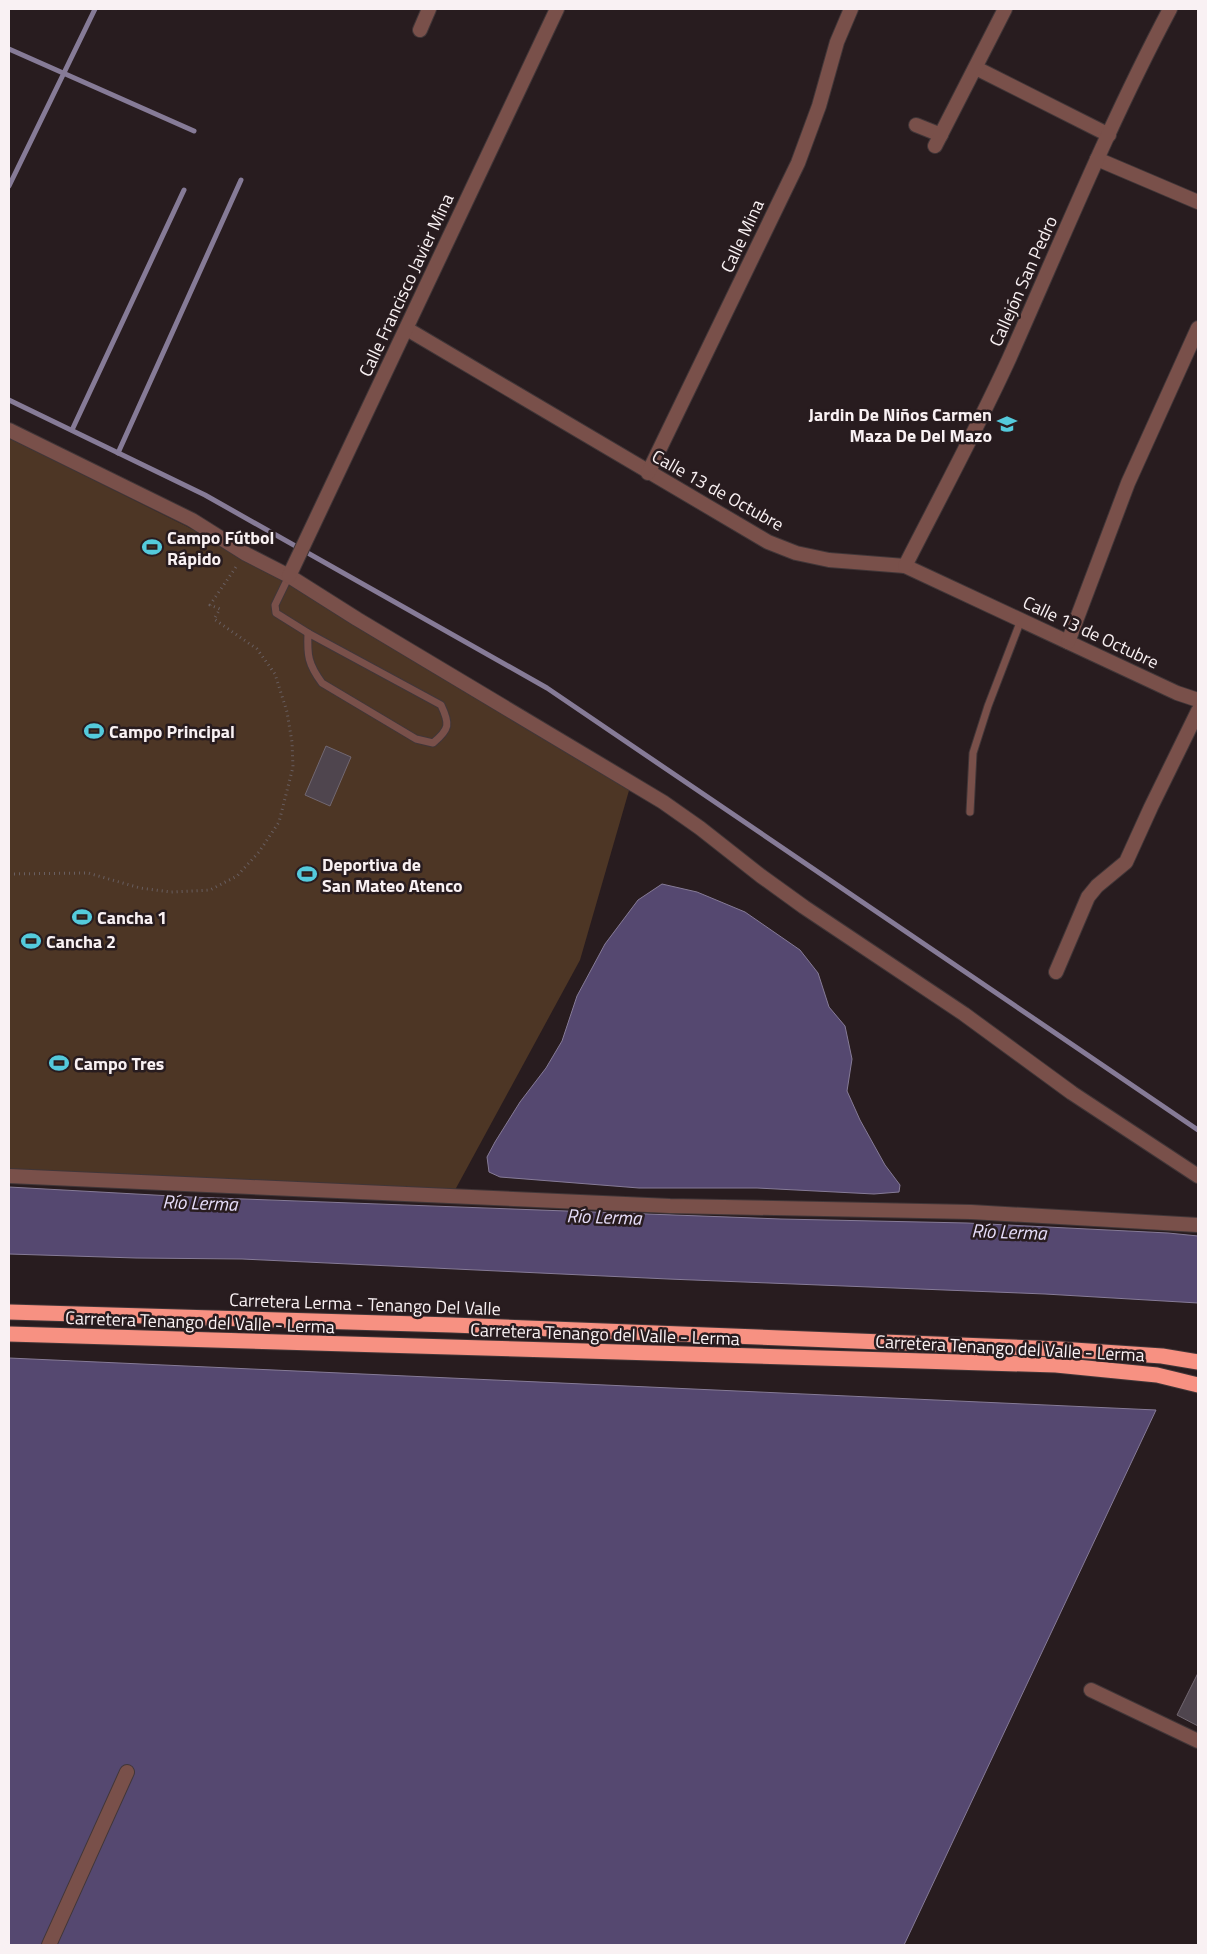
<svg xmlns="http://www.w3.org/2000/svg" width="1207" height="1954" viewBox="0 0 1207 1954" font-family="'Titillium Web',sans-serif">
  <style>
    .green { fill: #4d3625 }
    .water { fill: #554870; stroke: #867b97 }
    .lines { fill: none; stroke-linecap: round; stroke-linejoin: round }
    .stream { stroke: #867b97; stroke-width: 5 }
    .building { fill: #4f454e; stroke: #726871 }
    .lane-casing { stroke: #413638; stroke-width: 9 }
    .street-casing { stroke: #413638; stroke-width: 16 }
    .highway-casing { stroke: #413638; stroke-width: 17 }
    .path { stroke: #685e60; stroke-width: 3; stroke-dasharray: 1 4; stroke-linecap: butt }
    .lane { stroke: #79504a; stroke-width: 7 }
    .street { stroke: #79504a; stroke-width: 14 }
    .highway { stroke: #f79182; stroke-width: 15 }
    .labels { text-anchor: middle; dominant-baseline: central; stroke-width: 5; stroke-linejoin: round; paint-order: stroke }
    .street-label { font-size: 18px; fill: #f9f1f3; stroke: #281c1f }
    .poi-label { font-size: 18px; font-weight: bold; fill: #f9f1f3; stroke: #281c1f; text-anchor: start }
    .water-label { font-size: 19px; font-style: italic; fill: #e6ddf9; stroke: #281c1f }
  </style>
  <rect width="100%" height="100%" fill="#281c1f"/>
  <polygon class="green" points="9,438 214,540 630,787 580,960 455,1190 9,1171"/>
  <g class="water">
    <polygon points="662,884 697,892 745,912 800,950 818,973 829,1007 845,1026 852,1059 847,1091 860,1120 885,1165 900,1185 899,1192 874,1194 757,1188 639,1188 500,1177 489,1172 487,1157 495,1142 520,1102 546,1068 562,1041 577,996 605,944 638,900"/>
    <polygon points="9,1187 190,1197 781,1219 967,1223 1168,1233 1198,1236 1198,1303 1045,1294 668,1279 242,1259 136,1258 9,1254"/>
    <polygon points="9,1358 1156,1410 904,1945 9,1945"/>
  </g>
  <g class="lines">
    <g class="stream">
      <polyline points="9,49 194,131"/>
      <polyline points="9,186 95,9"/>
      <polyline points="9,400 205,495 547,688 1198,1130"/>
      <polyline points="72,430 184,190"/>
      <polyline points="118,453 241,180"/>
    </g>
  </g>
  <g class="building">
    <polygon points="326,746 351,757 330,806 305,795"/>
    <polygon points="1198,1673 1198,1726 1177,1715"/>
  </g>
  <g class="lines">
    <defs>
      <g id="lane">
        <polyline points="289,576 275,605 276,613 308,633"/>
        <path d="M308,633L441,705C450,724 450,729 433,743L416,739L322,683C308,664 307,655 308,633Z"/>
        <polyline points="970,812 973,753 988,706 1021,620"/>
      </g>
      <g id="street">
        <polyline points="420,30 429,9"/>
        <polyline points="976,68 1109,135"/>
        <polyline points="916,125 941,135"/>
        <polyline points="935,146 1005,9"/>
        <polyline points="1097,159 1198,202"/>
        <polyline points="407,329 768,542 796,553 829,560 905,566 1177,693 1198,700"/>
        <polyline points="9,430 192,520 246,554 289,576 357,619 663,802 700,828 761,876 804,907 964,1014 1072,1093 1198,1176"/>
        <polyline points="648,473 798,163 819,106 837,42 851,9"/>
        <path d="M905,566C940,497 977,429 1009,359C1061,242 1110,122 1170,9"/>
        <polyline points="289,576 557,9"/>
        <polyline points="1068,642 1128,483 1198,328"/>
        <polyline points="1056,972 1088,897 1097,886 1126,862 1151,807 1198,711"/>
        <polyline points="9,1176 670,1206 971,1212 1198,1225"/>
        <polyline points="1091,1690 1198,1741"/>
        <polyline points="49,1945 127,1772"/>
      </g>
      <g id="highway">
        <polyline points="9,1312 452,1325 1059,1349 1162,1356 1198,1362"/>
        <polyline points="9,1334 1056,1365 1157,1375 1198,1385"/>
      </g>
    </defs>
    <use href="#lane" class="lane-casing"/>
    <use href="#street" class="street-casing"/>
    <use href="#highway" class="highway-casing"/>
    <polyline class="path" points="9,874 88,873 140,888 171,892 210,890 237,876 259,852 279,822 293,767 292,742 287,712 275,674 257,649 214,619 220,609 210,605 238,564"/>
    <use href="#lane" class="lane"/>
    <use href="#street" class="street"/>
    <use href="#highway" class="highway"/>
  </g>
  <defs>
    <symbol id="school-bare" viewBox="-9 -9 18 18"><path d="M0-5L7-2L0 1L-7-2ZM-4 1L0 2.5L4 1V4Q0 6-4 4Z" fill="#54cadc" stroke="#281c1f" stroke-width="2.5" paint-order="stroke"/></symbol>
    <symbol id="stadium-bare" viewBox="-9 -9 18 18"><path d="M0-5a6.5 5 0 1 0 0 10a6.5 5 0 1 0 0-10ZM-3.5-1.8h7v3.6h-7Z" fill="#54cadc" stroke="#281c1f" stroke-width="2.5" paint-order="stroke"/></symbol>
  </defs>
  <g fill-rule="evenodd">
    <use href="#school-bare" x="993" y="410" width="28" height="28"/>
    <use href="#stadium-bare" x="138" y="533" width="28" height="28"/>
    <use href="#stadium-bare" x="80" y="717" width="28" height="28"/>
    <use href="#stadium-bare" x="293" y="860" width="28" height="28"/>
    <use href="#stadium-bare" x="68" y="903" width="28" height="28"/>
    <use href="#stadium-bare" x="17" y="927" width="28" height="28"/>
    <use href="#stadium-bare" x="45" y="1049" width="28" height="28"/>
  </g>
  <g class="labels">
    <g class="street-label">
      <text transform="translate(742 236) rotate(-65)">Calle Mina</text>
      <text transform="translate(1023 281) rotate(-66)">Callejón San Pedro</text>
      <text transform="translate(406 285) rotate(-65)">Calle Francisco Javier Mina</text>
      <text transform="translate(718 490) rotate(29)">Calle 13 de Octubre</text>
      <text transform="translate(1091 632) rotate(25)">Calle 13 de Octubre</text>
      <text transform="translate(365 1304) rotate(2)">Carretera Lerma - Tenango Del Valle</text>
      <text transform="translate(200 1322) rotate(2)">Carretera Tenango del Valle - Lerma</text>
      <text transform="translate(605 1334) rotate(2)">Carretera Tenango del Valle - Lerma</text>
      <text transform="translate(1010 1348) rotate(3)">Carretera Tenango del Valle - Lerma</text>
    </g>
    <g class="poi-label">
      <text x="992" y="414" text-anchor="end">Jardin De Niños Carmen<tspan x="992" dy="21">Maza De Del Mazo</tspan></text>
      <text x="167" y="537">Campo Fútbol<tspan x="167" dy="21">Rápido</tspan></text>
      <text x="109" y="731">Campo Principal</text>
      <text x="322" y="864">Deportiva de<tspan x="322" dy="21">San Mateo Atenco</tspan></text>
      <text x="97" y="917">Cancha 1</text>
      <text x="46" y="941">Cancha 2</text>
      <text x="74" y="1063">Campo Tres</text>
    </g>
    <g class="water-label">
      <text transform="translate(200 1202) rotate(2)">Río Lerma</text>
      <text transform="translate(604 1216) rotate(2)">Río Lerma</text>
      <text transform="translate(1009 1231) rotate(2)">Río Lerma</text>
    </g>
  </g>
  <rect width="1207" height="1954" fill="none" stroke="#f9f1f3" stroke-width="20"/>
</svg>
